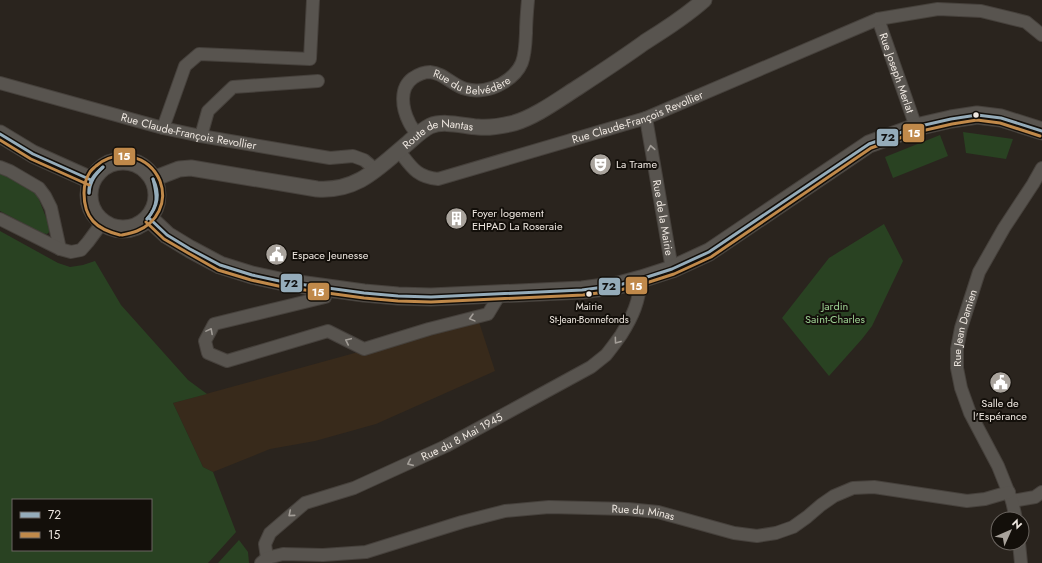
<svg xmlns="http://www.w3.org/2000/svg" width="1042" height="563" viewBox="0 0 1042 563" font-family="Jost,sans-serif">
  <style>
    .built { fill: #382a1b }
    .green { fill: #294222; fill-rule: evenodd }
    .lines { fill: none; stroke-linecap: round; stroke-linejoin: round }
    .minor-casing { stroke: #46413c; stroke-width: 14 }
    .tertiary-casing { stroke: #46413c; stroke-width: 17 }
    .secondary-casing { stroke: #46413c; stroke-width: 19 }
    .minor { stroke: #58544f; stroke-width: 12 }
    .tertiary { stroke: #58544f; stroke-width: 15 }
    .secondary { stroke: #58544f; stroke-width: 17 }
    .bus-1-casing { stroke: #130f0a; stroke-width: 6 }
    .bus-2-casing { stroke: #130f0a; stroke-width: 6 }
    .bus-1 { stroke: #95acba; stroke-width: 3 }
    .bus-2 { stroke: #c0894a; stroke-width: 3 }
    .oneway { stroke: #a39e98 }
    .bus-dot { fill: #eee7e0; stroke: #130f0a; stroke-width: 1.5 }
    .labels { text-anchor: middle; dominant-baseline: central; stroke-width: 4; stroke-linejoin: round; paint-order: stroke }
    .bus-label { font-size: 10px; fill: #eee7e0; stroke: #130f0a }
    .street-label { font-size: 11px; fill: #eee7e0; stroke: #130f0a }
    .poi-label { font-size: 11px; fill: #eee7e0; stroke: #130f0a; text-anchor: start }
    .park-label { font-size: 11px; fill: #9dd193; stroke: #130f0a }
    .line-badge { stroke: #130f0a; stroke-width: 1.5 }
    .badge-label { font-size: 11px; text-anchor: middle; font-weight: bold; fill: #fff }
    .pale-badge-label { font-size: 11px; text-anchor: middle; font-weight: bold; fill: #111 }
  </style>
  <rect width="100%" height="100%" fill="#2a241e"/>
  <polygon class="built" points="478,319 495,371 376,424 315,441 270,449 213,472 203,467 173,403"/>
  <g class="green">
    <polygon points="963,132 1013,139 1006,159 966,153"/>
    <polygon points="940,135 948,156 893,178 885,157"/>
    <path d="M0,170L36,192L49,225C50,229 51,231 47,234L42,233L0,211Z"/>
    <polygon points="884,224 903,261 872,326 862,339 829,376 782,318 829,258"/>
    <path d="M0,231L58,263L70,267L83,265L95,261L121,305L188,380L207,394L173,403L203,467L213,472L236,532L208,563H0ZM13,500H151V550H13Z"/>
    <polygon points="239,540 248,552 249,563 218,563"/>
  </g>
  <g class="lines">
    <defs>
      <g id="minor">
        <path id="s1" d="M878,19L916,127"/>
        <path id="s2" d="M0,83L163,128L201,136L318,156L330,158L353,156L364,160L376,170"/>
        <path id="s3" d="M646,118L672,269"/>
        <polyline points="163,128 185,66 199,54 310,59 313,0"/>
        <path id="s4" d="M418,135C415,131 411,127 409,122C402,108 399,88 413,78C419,74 424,72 430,72C444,73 453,86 466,89C477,92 491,90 501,84C524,71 525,58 526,33C526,22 527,11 528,0"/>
        <polyline points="201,136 208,111 233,87 318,81"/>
        <path id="s5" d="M399,151C411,166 416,177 438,179L646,118L878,19L938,9L981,11L1026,22L1042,35"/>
        <polyline points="0,167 10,171 39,188 45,196 51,208 60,249"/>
        <polyline points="0,219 60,249 71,252 81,250 88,242 102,223"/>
        <polyline points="325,288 325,297 214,324 205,341 208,353 227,361 328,331 364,349 429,329 488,314 500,294"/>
        <polyline points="1012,501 1035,497 1042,492"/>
        <path id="s6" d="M1016,519L1012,501L998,466L970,413L961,388L957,368V349L961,328L979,272L1004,228L1033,184L1042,168"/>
        <polyline points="1019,543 1021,563"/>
        <path id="s7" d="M267,558L265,544L270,533L305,503L354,488L446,446L591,367C596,363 601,359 606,355C611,349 616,342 621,335C633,316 639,302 641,279"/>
        <path id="s8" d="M261,563L267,558L283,554L323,555L366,552L462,522L505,511L549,507L628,509L658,512L734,533L757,536L776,533L793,527L807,517L821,505L834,496L853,488L874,487L967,501L985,499L1009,492"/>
      </g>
      <g id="tertiary">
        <path id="s9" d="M153,179L179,169L191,168L317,189C358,192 379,167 408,143C415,137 422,130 430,126C444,120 463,126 478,127C490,128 502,126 514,123C535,117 558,100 577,88C600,73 623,58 645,42C666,29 686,16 704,0"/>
      </g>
      <g id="secondary">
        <polyline points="0,134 33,154 91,180"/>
        <circle cx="123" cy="195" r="34"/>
        <polyline points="149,218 167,235 190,249 220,265 252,275 284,282 364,293 398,296 431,297 582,290 619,285 641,279 672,269 709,252 869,144 916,127 951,119 977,115 1001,118 1042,131"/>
      </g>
    </defs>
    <use href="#minor" class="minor-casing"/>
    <use href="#tertiary" class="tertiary-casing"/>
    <use href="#secondary" class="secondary-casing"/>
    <use href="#minor" class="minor"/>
    <use href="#tertiary" class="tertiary"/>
    <use href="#secondary" class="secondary"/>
    <defs>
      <g id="bus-1">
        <polyline points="0,134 33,154 91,180"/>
        <path d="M89,193C88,181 95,174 103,167"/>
        <path d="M89,193C90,181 95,175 103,167"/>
        <polyline points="149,218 167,235 190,249 220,265 252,275 284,282 364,293 398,296 431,297 582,290 619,285 641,279 672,269 709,252 869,144 916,127 951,119 977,115 1001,118 1042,131"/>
        <path d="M147,219C159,205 157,195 153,179"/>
        <path d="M147,219C158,207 160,193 153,179"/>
      </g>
      <g id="bus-2">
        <polyline points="0,140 31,159 89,185"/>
        <polyline points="146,222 164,239 188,253 218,270 251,280 283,287 364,298 398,301 431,302 583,295 620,290 643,284 674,274 711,257 871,148 917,132 952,124 977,120 1000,123 1040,136"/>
        <path d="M120,235C96,229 84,218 84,193C84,186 86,178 90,172C91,170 94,168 96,166C117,148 149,155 160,181C168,202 157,223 137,231C132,233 127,234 122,235"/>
      </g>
    </defs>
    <use href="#bus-1" class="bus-1-casing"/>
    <use href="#bus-2" class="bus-2-casing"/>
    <use href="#bus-1" class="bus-1"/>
    <use href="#bus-2" class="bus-2"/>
  </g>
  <defs><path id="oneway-chevron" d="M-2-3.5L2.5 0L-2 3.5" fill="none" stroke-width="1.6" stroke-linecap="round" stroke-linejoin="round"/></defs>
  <g class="oneway">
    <use href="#oneway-chevron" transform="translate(651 148) rotate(-100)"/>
    <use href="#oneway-chevron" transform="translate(472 318) rotate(165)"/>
    <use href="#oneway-chevron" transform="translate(210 331) rotate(-62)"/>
    <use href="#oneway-chevron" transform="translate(348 341) rotate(-155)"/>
    <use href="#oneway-chevron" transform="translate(617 341) rotate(126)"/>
    <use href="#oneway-chevron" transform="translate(410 463) rotate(156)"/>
    <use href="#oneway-chevron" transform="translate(291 514) rotate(140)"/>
  </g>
  <defs>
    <symbol id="theatre-disc" viewBox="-11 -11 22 22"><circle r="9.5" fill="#a9a39c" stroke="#130f0a"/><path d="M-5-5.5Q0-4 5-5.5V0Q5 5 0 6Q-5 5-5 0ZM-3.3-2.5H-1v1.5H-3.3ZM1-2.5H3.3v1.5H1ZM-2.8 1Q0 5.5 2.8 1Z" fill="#fff"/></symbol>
    <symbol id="building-disc" viewBox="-11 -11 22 22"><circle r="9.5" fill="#a9a39c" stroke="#130f0a"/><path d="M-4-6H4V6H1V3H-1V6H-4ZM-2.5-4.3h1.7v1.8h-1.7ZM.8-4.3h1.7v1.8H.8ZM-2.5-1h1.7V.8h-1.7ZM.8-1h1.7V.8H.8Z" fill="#fff"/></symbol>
    <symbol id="civic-disc" viewBox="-11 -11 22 22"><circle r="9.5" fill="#a9a39c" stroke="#130f0a"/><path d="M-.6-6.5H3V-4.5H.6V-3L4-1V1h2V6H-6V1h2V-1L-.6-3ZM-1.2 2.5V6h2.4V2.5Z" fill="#fff"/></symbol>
  </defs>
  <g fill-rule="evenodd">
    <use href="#theatre-disc" x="588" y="152" width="25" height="25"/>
    <use href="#building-disc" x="444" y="206" width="25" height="25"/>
    <use href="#civic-disc" x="264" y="242" width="25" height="25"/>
    <use href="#civic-disc" x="988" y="370" width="25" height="25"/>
  </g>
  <g class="bus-dot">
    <circle cx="976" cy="115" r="3.5"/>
    <circle cx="589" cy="294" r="3.5"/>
  </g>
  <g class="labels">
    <g class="bus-label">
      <text x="589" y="306">Mairie<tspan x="589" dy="13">St-Jean-Bonnefonds</tspan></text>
    </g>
    <g class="street-label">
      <text stroke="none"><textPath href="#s1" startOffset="57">Rue Joseph Merlat</textPath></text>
      <text stroke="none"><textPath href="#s4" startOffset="127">Rue du Belvédère</textPath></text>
      <text stroke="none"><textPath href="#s5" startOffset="259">Rue Claude-François Revollier</textPath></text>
      <text stroke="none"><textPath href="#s2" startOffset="195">Rue Claude-François Revollier</textPath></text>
      <text stroke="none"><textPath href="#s9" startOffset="306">Route de Nantas</textPath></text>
      <text stroke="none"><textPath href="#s3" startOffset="101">Rue de la Mairie</textPath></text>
      <text stroke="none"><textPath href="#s6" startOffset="204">Rue Jean Damien</textPath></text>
      <text stroke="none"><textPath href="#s7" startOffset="243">Rue du 8 Mai 1945</textPath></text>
      <text stroke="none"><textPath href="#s8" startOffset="391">Rue du Minas</textPath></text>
    </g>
    <g class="poi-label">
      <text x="616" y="164">La Trame</text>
      <text x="472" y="213">Foyer logement<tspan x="472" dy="13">EHPAD La Roseraie</tspan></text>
      <text x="292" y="255">Espace Jeunesse</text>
      <text x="1000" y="403" text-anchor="middle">Salle de<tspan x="1000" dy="13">l'Espérance</tspan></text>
    </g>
    <g class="park-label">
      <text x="835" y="306">Jardin<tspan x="835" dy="13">Saint-Charles</tspan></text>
    </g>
  </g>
  <g class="line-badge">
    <rect x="902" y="123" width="23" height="20" rx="4" fill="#c0894a"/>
    <rect x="876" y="128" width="23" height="19" rx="4" fill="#95acba"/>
    <rect x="113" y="147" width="23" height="19" rx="4" fill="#c0894a"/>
    <rect x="280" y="273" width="23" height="20" rx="4" fill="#95acba"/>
    <rect x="625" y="276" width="23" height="19" rx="4" fill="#c0894a"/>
    <rect x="598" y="277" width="23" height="19" rx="4" fill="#95acba"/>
    <rect x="307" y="282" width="23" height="19" rx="4" fill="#c0894a"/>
  </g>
  <g class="badge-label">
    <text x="914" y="137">15</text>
    <text x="124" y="160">15</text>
    <text x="636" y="290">15</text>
    <text x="318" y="296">15</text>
  </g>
  <g class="pale-badge-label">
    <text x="888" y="141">72</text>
    <text x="291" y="287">72</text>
    <text x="609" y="290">72</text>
  </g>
  <rect x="12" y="499" width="140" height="52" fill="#130f0a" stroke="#6b6560"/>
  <rect x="20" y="512" width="20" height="6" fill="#95acba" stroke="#6b6560"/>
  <text x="48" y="519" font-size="12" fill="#eee7e0">72</text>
  <rect x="20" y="532" width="20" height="6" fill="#c0894a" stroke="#6b6560"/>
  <text x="48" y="539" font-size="12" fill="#eee7e0">15</text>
  <g transform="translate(1010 531) rotate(45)"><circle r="19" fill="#130f0a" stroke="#6b6560"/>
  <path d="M0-3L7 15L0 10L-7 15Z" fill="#a9a39c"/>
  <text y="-6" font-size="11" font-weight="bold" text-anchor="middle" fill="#eee7e0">N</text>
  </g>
</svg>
